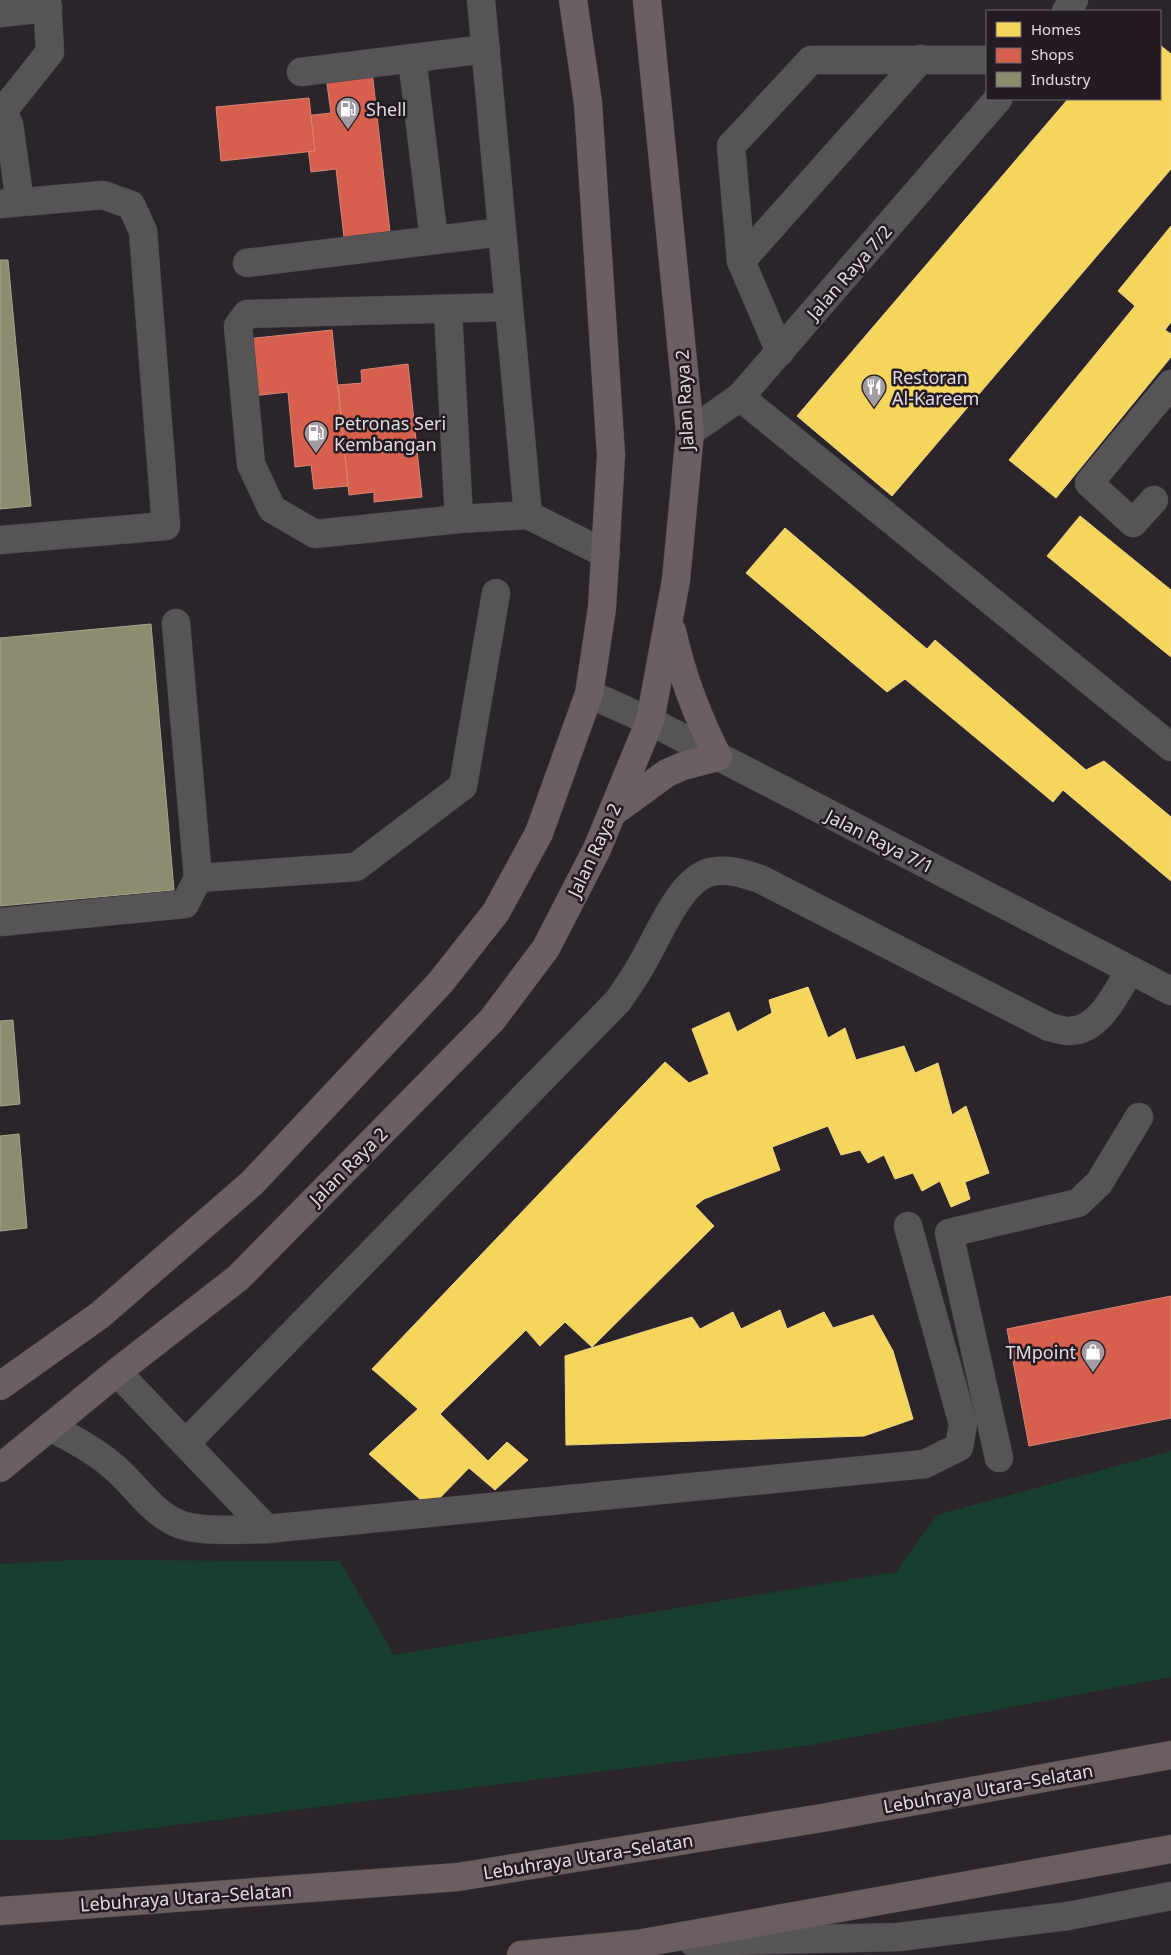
<svg xmlns="http://www.w3.org/2000/svg" width="1171" height="1955" viewBox="0 0 1171 1955" font-family="'Noto Sans',sans-serif">
  <style>
    .green { fill: #173e2e }
    .homes { fill: #f6d55c; stroke: #f0d784 }
    .shops { fill: #d6604d; stroke: #da857a }
    .industry { fill: #8c8c6e; stroke: #a6a491 }
    .lines { fill: none; stroke-linecap: round; stroke-linejoin: round }
    .minor-casing { stroke: #444044; stroke-width: 29 }
    .major-casing { stroke: #444044; stroke-width: 29 }
    .highway-casing { stroke: #444044; stroke-width: 29 }
    .minor { stroke: #575457; stroke-width: 28 }
    .major { stroke: #6a6063; stroke-width: 28 }
    .highway { stroke: #6b5e61; stroke-width: 28 }
    .labels { text-anchor: middle; dominant-baseline: central; stroke-width: 5; stroke-linejoin: round; paint-order: stroke }
    .poi-label { font-size: 18px; fill: #e2dbe2; stroke: #231a23; text-anchor: start }
    .street-label { font-size: 18px; fill: #e2dbe2; stroke: #231a23 }
  </style>
  <rect width="100%" height="100%" fill="#2b252b"/>
  <polygon class="green" points="1171,1451 1171,1677 811,1745 57,1840 0,1840 0,1564 71,1560 340,1561 394,1655 896,1572 937,1515"/>
  <g class="homes">
    <polygon points="1160,45 1171,54 1171,169 892,496 797,416 1068,99 1160,99"/>
    <polygon points="1171,226 1171,322 1165,330 1171,334 1171,357 1056,498 1009,460 1135,306 1118,291"/>
    <polygon points="1080,516 1171,590 1171,657 1047,556"/>
    <polygon points="785,528 927,649 935,640 1086,770 1104,761 1171,817 1171,881 1063,790 1053,802 905,679 887,692 746,573"/>
    <polygon points="808,987 828,1038 845,1028 856,1060 904,1046 915,1073 938,1063 952,1115 966,1106 989,1173 965,1182 970,1199 951,1207 940,1181 922,1191 913,1173 895,1179 884,1155 868,1163 860,1150 841,1155 828,1126 772,1147 780,1170 704,1199 695,1206 714,1226 592,1347 565,1322 540,1346 526,1330 440,1414 488,1461 507,1442 528,1460 495,1490 469,1468 430,1508 369,1454 418,1409 372,1369 665,1062 689,1083 709,1074 692,1029 729,1012 737,1032 772,1013 769,1000"/>
    <polygon points="780,1310 787,1329 824,1312 833,1328 873,1315 893,1351 913,1419 864,1436 566,1445 565,1356 692,1317 700,1329 733,1312 741,1329"/>
  </g>
  <g class="shops">
    <polygon points="372,71 390,232 344,237 336,169 311,172 304,116 331,113 326,77"/>
    <polygon points="309,98 315,151 221,161 216,107"/>
    <polygon points="332,330 348,486 314,489 311,465 295,467 288,392 252,396 246,339"/>
    <polygon points="408,364 422,497 374,502 374,492 349,495 338,385 362,383 361,370"/>
    <polygon points="1171,1296 1171,1418 1029,1446 1007,1329"/>
  </g>
  <g class="industry">
    <polygon points="0,260 8,260 31,506 0,509"/>
    <polygon points="151,624 174,890 0,906 0,638"/>
    <polygon points="13,1020 20,1104 0,1106 0,1021"/>
    <polygon points="19,1134 27,1228 0,1231 0,1136"/>
  </g>
  <g class="lines">
    <defs>
      <g id="minor">
        <polyline points="481,0 528,515 606,554"/>
        <polyline points="1066,11 1074,0"/>
        <polyline points="0,13 48,8"/>
        <polyline points="412,58 434,240"/>
        <polyline points="301,72 486,49"/>
        <polyline points="0,108 9,124 20,202"/>
        <polyline points="3,111 50,52 47,0"/>
        <polyline points="0,204 103,195 131,205 143,231 166,526 0,540"/>
        <polyline points="741,261 921,59"/>
        <polyline points="247,263 502,232"/>
        <polyline points="509,307 247,314 238,326 251,464 272,509 315,534 459,519 528,515"/>
        <polyline points="448,311 459,519"/>
        <polyline points="780,352 741,261 731,146 811,60 987,60"/>
        <polyline points="740,397 1171,747"/>
        <polyline points="690,432 740,397 998,99"/>
        <polyline points="1154,500 1133,523 1089,483 1171,384"/>
        <polyline points="589,694 650,721 1171,991"/>
        <polyline points="198,878 356,867 463,786 496,593"/>
        <polyline points="0,922 185,904 198,878 176,623"/>
        <polyline points="117,1372 267,1529"/>
        <path d="M50,1427C73,1439 96,1451 115,1468C135,1485 153,1514 179,1524C202,1533 242,1529 267,1529L925,1464L959,1447L963,1424L908,1226"/>
        <path d="M186,1443L618,1001C627,988 636,975 643,962C658,937 680,879 711,872C728,868 745,874 760,879L1049,1027C1055,1028 1062,1031 1068,1031C1099,1032 1116,993 1130,970"/>
        <polyline points="999,1458 949,1233 1078,1203 1099,1183 1139,1117"/>
        <polyline points="693,1942 899,1937 1068,1916 1171,1896"/>
      </g>
      <g id="major">
        <path d="M612,813L667,773L683,766L718,757C697,716 682,676 672,631"/>
        <polyline points="0,1386 100,1315 252,1183 440,983 496,912 539,833 589,694 602,608 611,455 588,103 573,0"/>
        <polyline points="0,1468 117,1372 238,1278 492,1020 546,948 597,849 650,721 676,580 690,432 647,0"/>
      </g>
      <g id="highway">
        <polyline points="0,1911 458,1877 822,1818 1171,1755"/>
        <polyline points="521,1955 637,1944 1171,1849"/>
      </g>
    </defs>
    <use href="#minor" class="minor-casing"/>
    <use href="#major" class="major-casing"/>
    <use href="#highway" class="highway-casing"/>
    <use href="#minor" class="minor"/>
    <use href="#major" class="major"/>
    <use href="#highway" class="highway"/>
  </g>
  <defs>
    <symbol id="fuel-pin" viewBox="-11 -11 22 30"><path d="M0 17L-7.5 6A9.5 9.5 0 1 1 7.5 6Z" fill="#a29ba2" stroke="#231a23"/><path d="M-5.5-6h7V0h2V4h1.3V-2.5L3-4.5l.8-.8L6-3V5H2.5V1h-1V6h-7ZM-4.2-4.7v3.2H.2V-4.7Z" fill="#fff"/></symbol>
    <symbol id="restaurant-pin" viewBox="-11 -11 22 30"><path d="M0 17L-7.5 6A9.5 9.5 0 1 1 7.5 6Z" fill="#a29ba2" stroke="#231a23"/><path d="M-5-6h1v4h1v-4h1v4h1v-4h1v5L-1.5 .5V6h-2V.5L-5-1ZM5-6V6H3V1.5H1.5Q1.5-4 5-6Z" fill="#fff"/></symbol>
    <symbol id="shop-pin" viewBox="-11 -11 22 30"><path d="M0 17L-7.5 6A9.5 9.5 0 1 1 7.5 6Z" fill="#a29ba2" stroke="#231a23"/><path d="M-5-2.5h2.3a2.7 3.5 0 0 1 5.4 0H5L5.5 6h-11ZM-1.5-2.5h3a1.5 2.3 0 0 0-3 0Z" fill="#fff"/></symbol>
  </defs>
  <g fill-rule="evenodd">
    <use href="#fuel-pin" x="334" y="95" width="28" height="38"/>
    <use href="#restaurant-pin" x="860" y="373" width="28" height="38"/>
    <use href="#fuel-pin" x="302" y="419" width="28" height="38"/>
    <use href="#shop-pin" x="1079" y="1338" width="28" height="38"/>
  </g>
  <g class="labels">
    <g class="poi-label">
      <text x="366" y="109">Shell</text>
      <text x="892" y="377">Restoran<tspan x="892" dy="21">Al-Kareem</tspan></text>
      <text x="334" y="423">Petronas Seri<tspan x="334" dy="21">Kembangan</tspan></text>
      <text x="1076" y="1352" text-anchor="end">TMpoint</text>
    </g>
    <g class="street-label">
      <text transform="translate(849 272) rotate(-49)">Jalan Raya 7/2</text>
      <text transform="translate(684 400) rotate(-93)">Jalan Raya 2</text>
      <text transform="translate(880 841) rotate(27)">Jalan Raya 7/1</text>
      <text transform="translate(594 850) rotate(-65)">Jalan Raya 2</text>
      <text transform="translate(348 1166) rotate(-45)">Jalan Raya 2</text>
      <text transform="translate(988 1788) rotate(-10)">Lebuhraya Utara–Selatan</text>
      <text transform="translate(588 1856) rotate(-9)">Lebuhraya Utara–Selatan</text>
      <text transform="translate(186 1897) rotate(-4)">Lebuhraya Utara–Selatan</text>
    </g>
  </g>
  <rect x="986" y="10" width="175" height="90" fill="#231a23" stroke="#6f676f"/>
  <rect x="996" y="22" width="25" height="15" fill="#f6d55c" stroke="#6f676f"/>
  <text x="1031" y="35" font-size="15" fill="#e2dbe2">Homes</text>
  <rect x="996" y="48" width="25" height="15" fill="#d6604d" stroke="#6f676f"/>
  <text x="1031" y="60" font-size="15" fill="#e2dbe2">Shops</text>
  <rect x="996" y="72" width="25" height="15" fill="#8c8c6e" stroke="#6f676f"/>
  <text x="1031" y="85" font-size="15" fill="#e2dbe2">Industry</text>
</svg>
